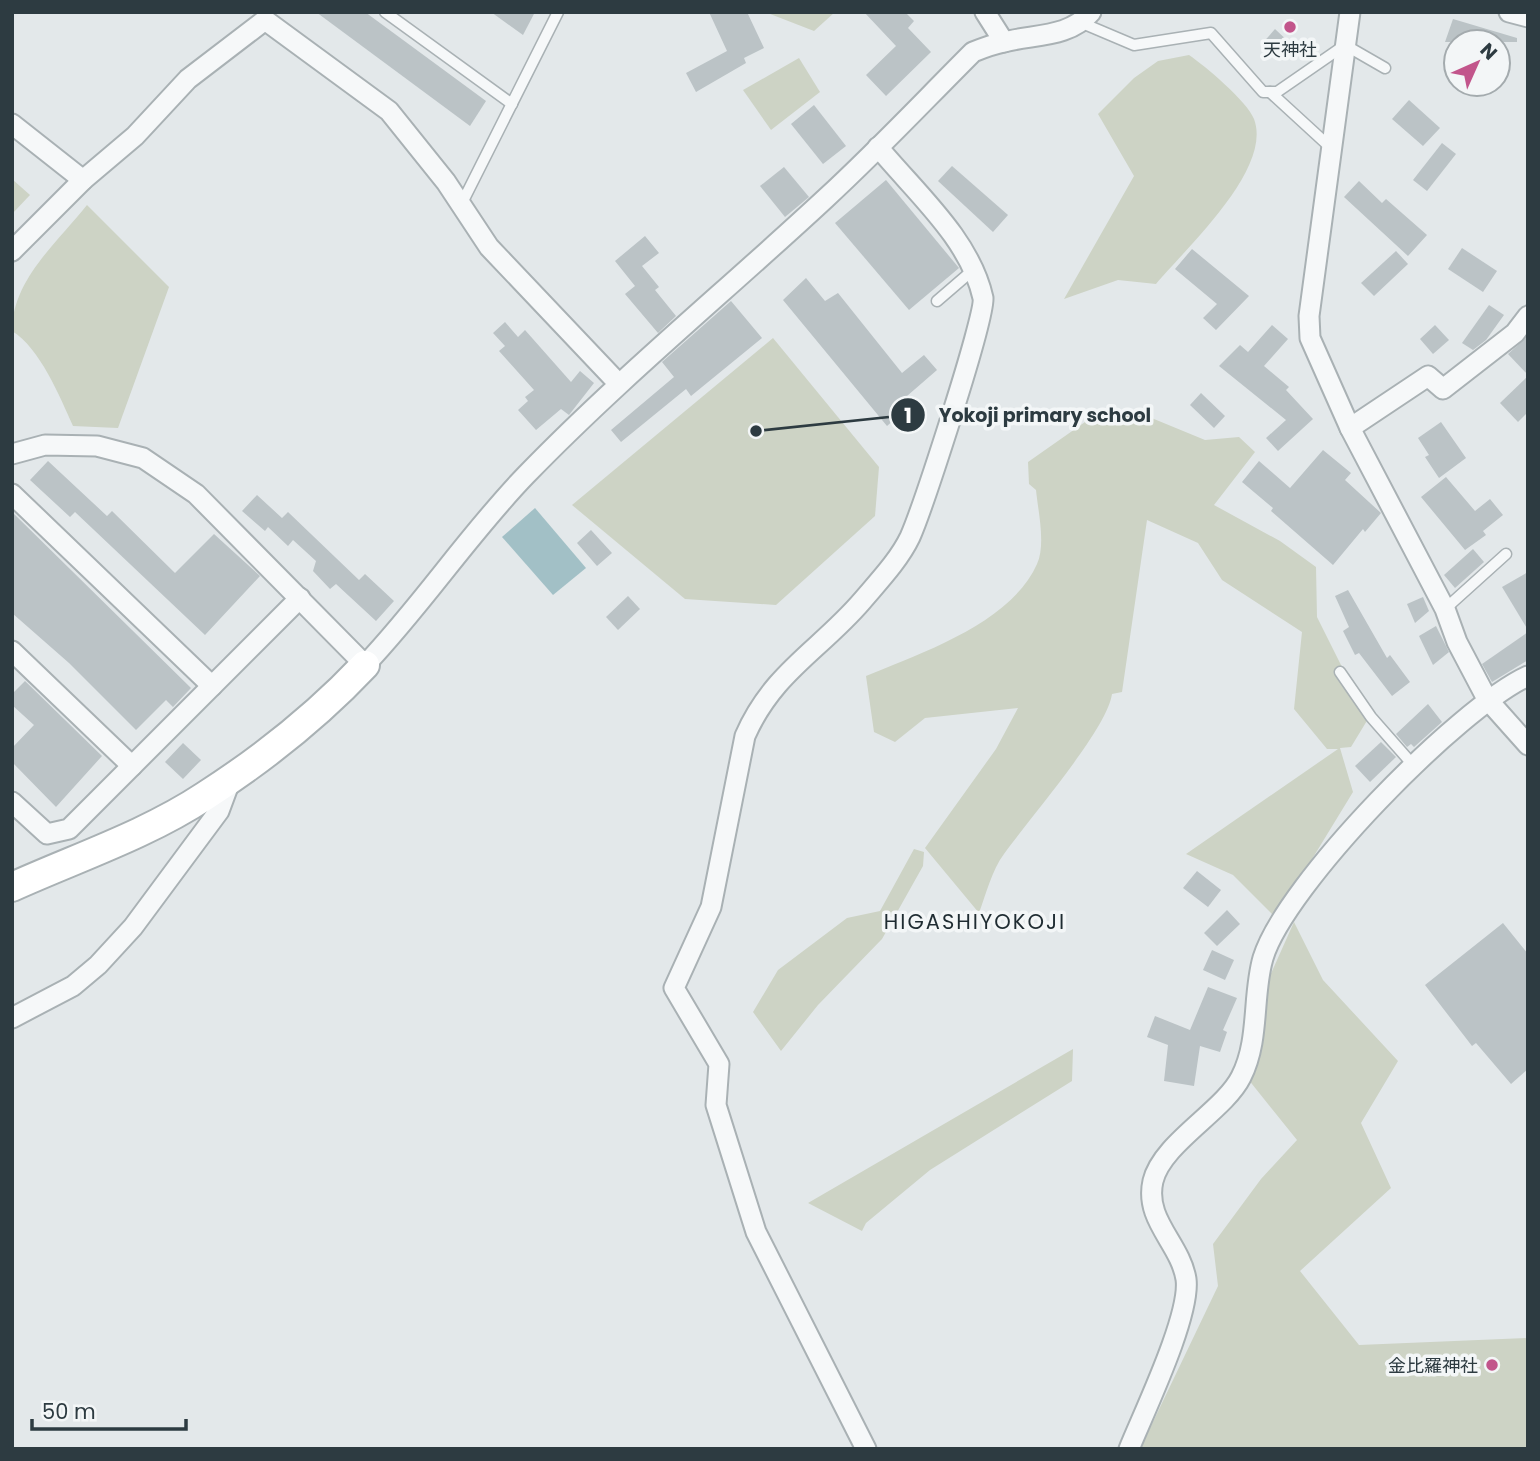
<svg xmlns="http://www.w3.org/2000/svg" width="1540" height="1461" viewBox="0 0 1540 1461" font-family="Poppins,'Noto Sans JP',sans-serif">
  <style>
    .green { fill: #cdd3c5 }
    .water { fill: #a2c0c6 }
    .building { fill: #bbc3c6 }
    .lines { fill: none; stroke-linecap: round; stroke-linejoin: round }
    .lane-casing { stroke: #a9b1b4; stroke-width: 13 }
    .street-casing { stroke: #a9b1b4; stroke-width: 23 }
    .secondary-casing { stroke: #a9b1b4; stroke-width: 32 }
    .lane { stroke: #f6f8f9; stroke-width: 10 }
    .street { stroke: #f6f8f9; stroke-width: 19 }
    .secondary { stroke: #fff; stroke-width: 28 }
    .poi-dot { fill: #c2558b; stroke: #f3f6f7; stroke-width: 2.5 }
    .labels { text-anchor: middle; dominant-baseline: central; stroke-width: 7; stroke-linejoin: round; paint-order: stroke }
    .poi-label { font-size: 18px; fill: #2d3b41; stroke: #f3f6f7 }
    .quarter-label { font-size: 21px; letter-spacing: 2px; fill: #1f2c32; stroke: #f3f6f7 }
    .leader { fill: none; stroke: #2d3b41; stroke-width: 2.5 }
    .callout-dot { fill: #2d3b41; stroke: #f3f6f7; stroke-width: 2.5 }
    .mark-label { font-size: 21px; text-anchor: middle; font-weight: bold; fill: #fff }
    .callout-label { font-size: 19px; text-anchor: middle; font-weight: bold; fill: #2d3b41; stroke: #f3f6f7; stroke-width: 7; stroke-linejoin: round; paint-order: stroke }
  </style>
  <rect width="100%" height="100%" fill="#e3e8ea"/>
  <g class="green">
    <polygon points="765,12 835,12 814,31"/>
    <path d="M1189,55C1205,66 1247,101 1254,119C1273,169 1186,248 1156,284L1118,280L1064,299L1134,176L1098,114L1134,78L1158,61Z"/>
    <polygon points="799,58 820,92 771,130 743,90"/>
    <polygon points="12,179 30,195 12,214"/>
    <path d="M87,205L169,287L118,428L73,426C60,397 40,348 12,331C12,280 57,243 87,205Z"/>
    <polygon points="773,338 879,467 875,516 776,605 685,599 572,505"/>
    <path d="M1137,412L1205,440L1239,437L1255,452L1214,505L1280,541L1316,567L1317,617L1368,719L1351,747L1340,748L1353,792L1276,918L1233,875L1186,854L1338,749H1327L1294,709L1302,632L1222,580L1198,543L1147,520L1122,692L1112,694C1107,730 1028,820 1004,854C992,870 986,894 979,913L925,848L996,749L1018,708L925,718L895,742L874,732L866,676C921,653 1011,623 1037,564C1046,544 1038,511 1036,490L1029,484L1028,462L1095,415Z"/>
    <polygon points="914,849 924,852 923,866 882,939 818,1005 781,1051 753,1012 778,970 847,918 880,911"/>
    <polygon points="1294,922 1323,980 1398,1061 1361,1123 1391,1188 1300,1271 1359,1345 1528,1338 1528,1449 1140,1449 1218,1286 1213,1244 1261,1179 1297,1140 1248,1079 1260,998"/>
    <polygon points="1073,1049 1072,1081 930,1170 866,1223 862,1231 808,1203"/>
  </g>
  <polygon class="water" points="535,508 586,568 553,595 502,537"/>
  <g class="building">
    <polygon points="316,12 365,12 486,101 470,126"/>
    <polygon points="491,12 535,12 523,35"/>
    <polygon points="709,12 747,12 764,48 744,58 746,63 696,92 686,73 727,51"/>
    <polygon points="864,12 905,12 914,21 908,28 931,52 886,96 866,75 896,46"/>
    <polygon points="1453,19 1517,38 1517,42 1445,42"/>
    <polygon points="1275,29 1291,44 1277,59 1261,45"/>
    <polygon points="1409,100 1440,128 1423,146 1392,119"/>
    <polygon points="814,105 846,146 823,164 791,124"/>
    <polygon points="1442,143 1456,154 1427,191 1413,180"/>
    <polygon points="952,166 1008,215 993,232 938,181"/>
    <polygon points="784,167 809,197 785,217 760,186"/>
    <polygon points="886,180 959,268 909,310 835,223"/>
    <polygon points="1359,181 1382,203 1386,199 1427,235 1408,256 1344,197"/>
    <polygon points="645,236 659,253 642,266 659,287 655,290 676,316 658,333 625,294 635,286 615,261"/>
    <polygon points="1462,248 1497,271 1483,292 1448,269"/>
    <polygon points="1192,249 1249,296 1216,330 1203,318 1217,304 1175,269"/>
    <polygon points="1396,251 1408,264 1374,296 1361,283"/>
    <polygon points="806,278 825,301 838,293 902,373 924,355 937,370 907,396 913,403 887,426 783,300"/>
    <polygon points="731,301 762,338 691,396 686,389 621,442 611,430 674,377 662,362"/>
    <polygon points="1489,305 1504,315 1486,340 1473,350 1462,343"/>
    <polygon points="505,322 518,337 525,330 571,382 580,371 594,383 569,415 561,409 536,430 518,410 528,401 525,397 534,390 499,351 505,346 493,333"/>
    <polygon points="1272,325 1288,339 1264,366 1289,387 1286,390 1313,419 1278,451 1266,438 1286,420 1219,366 1240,345 1248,352"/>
    <polygon points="1435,325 1449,340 1433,354 1420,339"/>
    <polygon points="1528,336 1528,375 1508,354"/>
    <polygon points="1528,376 1528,412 1518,422 1500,403"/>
    <polygon points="1201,393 1225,416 1214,428 1190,405"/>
    <polygon points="1441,422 1466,458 1439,478 1425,457 1429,455 1418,438"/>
    <polygon points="1323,450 1351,473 1345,480 1381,513 1365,532 1363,529 1333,565 1271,511 1273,508 1242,482 1259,461 1290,488"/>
    <polygon points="48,461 107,516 112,511 175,573 214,534 260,576 205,635 75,512 70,517 30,480"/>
    <polygon points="1446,477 1475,511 1490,499 1503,515 1483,531 1486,535 1465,550 1421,497"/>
    <polygon points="257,495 282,518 288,512 359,580 365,574 394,601 376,621 336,584 330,589 313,571 316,561 293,540 288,546 268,527 265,531 242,511"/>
    <polygon points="12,512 191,688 173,707 166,700 136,730 69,663 12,613"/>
    <polygon points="591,530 612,553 597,566 577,543"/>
    <polygon points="1473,549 1484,562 1455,588 1444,575"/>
    <polygon points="1528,572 1528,630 1502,587"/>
    <polygon points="1348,590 1387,658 1390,655 1410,682 1392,696 1359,653 1355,655 1343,631 1349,627 1335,596"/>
    <polygon points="628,596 640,609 618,630 606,617"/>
    <polygon points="1423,597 1429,611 1415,623 1407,604"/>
    <polygon points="1436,626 1449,652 1433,665 1419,636"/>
    <polygon points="1528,632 1528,660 1492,682 1482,664"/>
    <polygon points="25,681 102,756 56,807 12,762 12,748 34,725 12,705 12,694"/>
    <polygon points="1428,704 1442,722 1414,747 1411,744 1407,747 1396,734"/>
    <polygon points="1381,742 1396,757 1370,782 1355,766"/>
    <polygon points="183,743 201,760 183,779 165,762"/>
    <polygon points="1197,871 1221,890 1208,907 1183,888"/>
    <polygon points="1227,910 1240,924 1217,946 1204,933"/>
    <polygon points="1503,923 1528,954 1528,1069 1511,1084 1476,1043 1472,1046 1425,985"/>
    <polygon points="1212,950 1234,960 1225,980 1203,970"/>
    <polygon points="1208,987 1237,998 1223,1030 1227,1032 1220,1052 1200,1046 1194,1086 1164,1081 1168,1045 1147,1037 1155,1016 1190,1030"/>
  </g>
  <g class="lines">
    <defs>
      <g id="lane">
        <polyline points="385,12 512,104"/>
        <polyline points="1082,23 1134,45 1211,33 1263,92 1277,92 1345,45 1385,68"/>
        <polyline points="1270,92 1330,147"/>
        <polyline points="461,205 558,12"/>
        <polyline points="937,301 973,270"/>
        <polyline points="1445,609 1506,554"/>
        <polyline points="1340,672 1371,717 1414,766"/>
      </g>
      <g id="street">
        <polyline points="985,12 1004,42"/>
        <polyline points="1350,12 1309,316 1310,338 1350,428 1445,609 1457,642 1487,699 1528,745"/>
        <polyline points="1509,12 1528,17"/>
        <polyline points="12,124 83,180"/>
        <polyline points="12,251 83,180 135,136 188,79 265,20 389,111 446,182 489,247 618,383"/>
        <polyline points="1350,428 1428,376 1443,389 1515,333 1528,316"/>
        <path d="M12,454L45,445L97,446L143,458L196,494L365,665C423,604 468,535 526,475C621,377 726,291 826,198C877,151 924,101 973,52C983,48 994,44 1004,42C1034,34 1069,38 1091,12"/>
        <polyline points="12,494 212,686"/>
        <polyline points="12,651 132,766"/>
        <polyline points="12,802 47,834 69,829 300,598"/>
        <polyline points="12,1018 73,986 98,965 133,927 219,811 232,776"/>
        <path d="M866,1449L756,1232L716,1105L719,1064L674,988L711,907L745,736C773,672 820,650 862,601C879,581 899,560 910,537C922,510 986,316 983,298C970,239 916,193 878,147"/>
        <path d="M1129,1449C1144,1412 1191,1315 1186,1279C1180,1243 1144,1220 1153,1181C1162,1143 1224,1111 1241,1077C1260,1040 1252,996 1263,958C1285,885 1458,708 1528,676"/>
      </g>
      <path id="secondary" d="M12,887C76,858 146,835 205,796C264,758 317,716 365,665"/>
    </defs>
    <use href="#lane" class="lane-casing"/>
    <use href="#street" class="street-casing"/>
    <use href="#secondary" class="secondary-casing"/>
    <use href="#lane" class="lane"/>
    <use href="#street" class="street"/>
    <use href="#secondary" class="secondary"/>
  </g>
  <g class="poi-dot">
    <circle cx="1290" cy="27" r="7"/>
    <circle cx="1492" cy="1365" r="7"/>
  </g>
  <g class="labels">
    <g class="poi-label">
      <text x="1290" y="49">天神社</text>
      <text x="1478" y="1365" text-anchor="end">金比羅神社</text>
    </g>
    <g class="quarter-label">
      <text x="975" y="921">HIGASHIYOKOJI</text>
    </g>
  </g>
  <path class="leader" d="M756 431L908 415"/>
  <g class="callout-dot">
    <circle cx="756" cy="431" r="7"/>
    <circle cx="908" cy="415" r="18"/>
  </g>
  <g class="mark-label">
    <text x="908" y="423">1</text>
  </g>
  <g class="callout-label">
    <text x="1045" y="422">Yokoji primary school</text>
  </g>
  <rect width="1540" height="1461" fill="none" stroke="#2d3b41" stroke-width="28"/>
  <g transform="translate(1477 63) rotate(45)"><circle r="33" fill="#f3f6f7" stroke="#a4abae" stroke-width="2"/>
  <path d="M0-5L12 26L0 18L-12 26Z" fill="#c2558b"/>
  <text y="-10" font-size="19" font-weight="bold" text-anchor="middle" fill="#2d3b41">N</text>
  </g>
  <path d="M32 1419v10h154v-10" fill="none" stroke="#2d3b41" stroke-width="3.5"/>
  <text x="42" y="1419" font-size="21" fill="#2d3b41" stroke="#f3f6f7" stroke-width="5" paint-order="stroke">50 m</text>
</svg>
